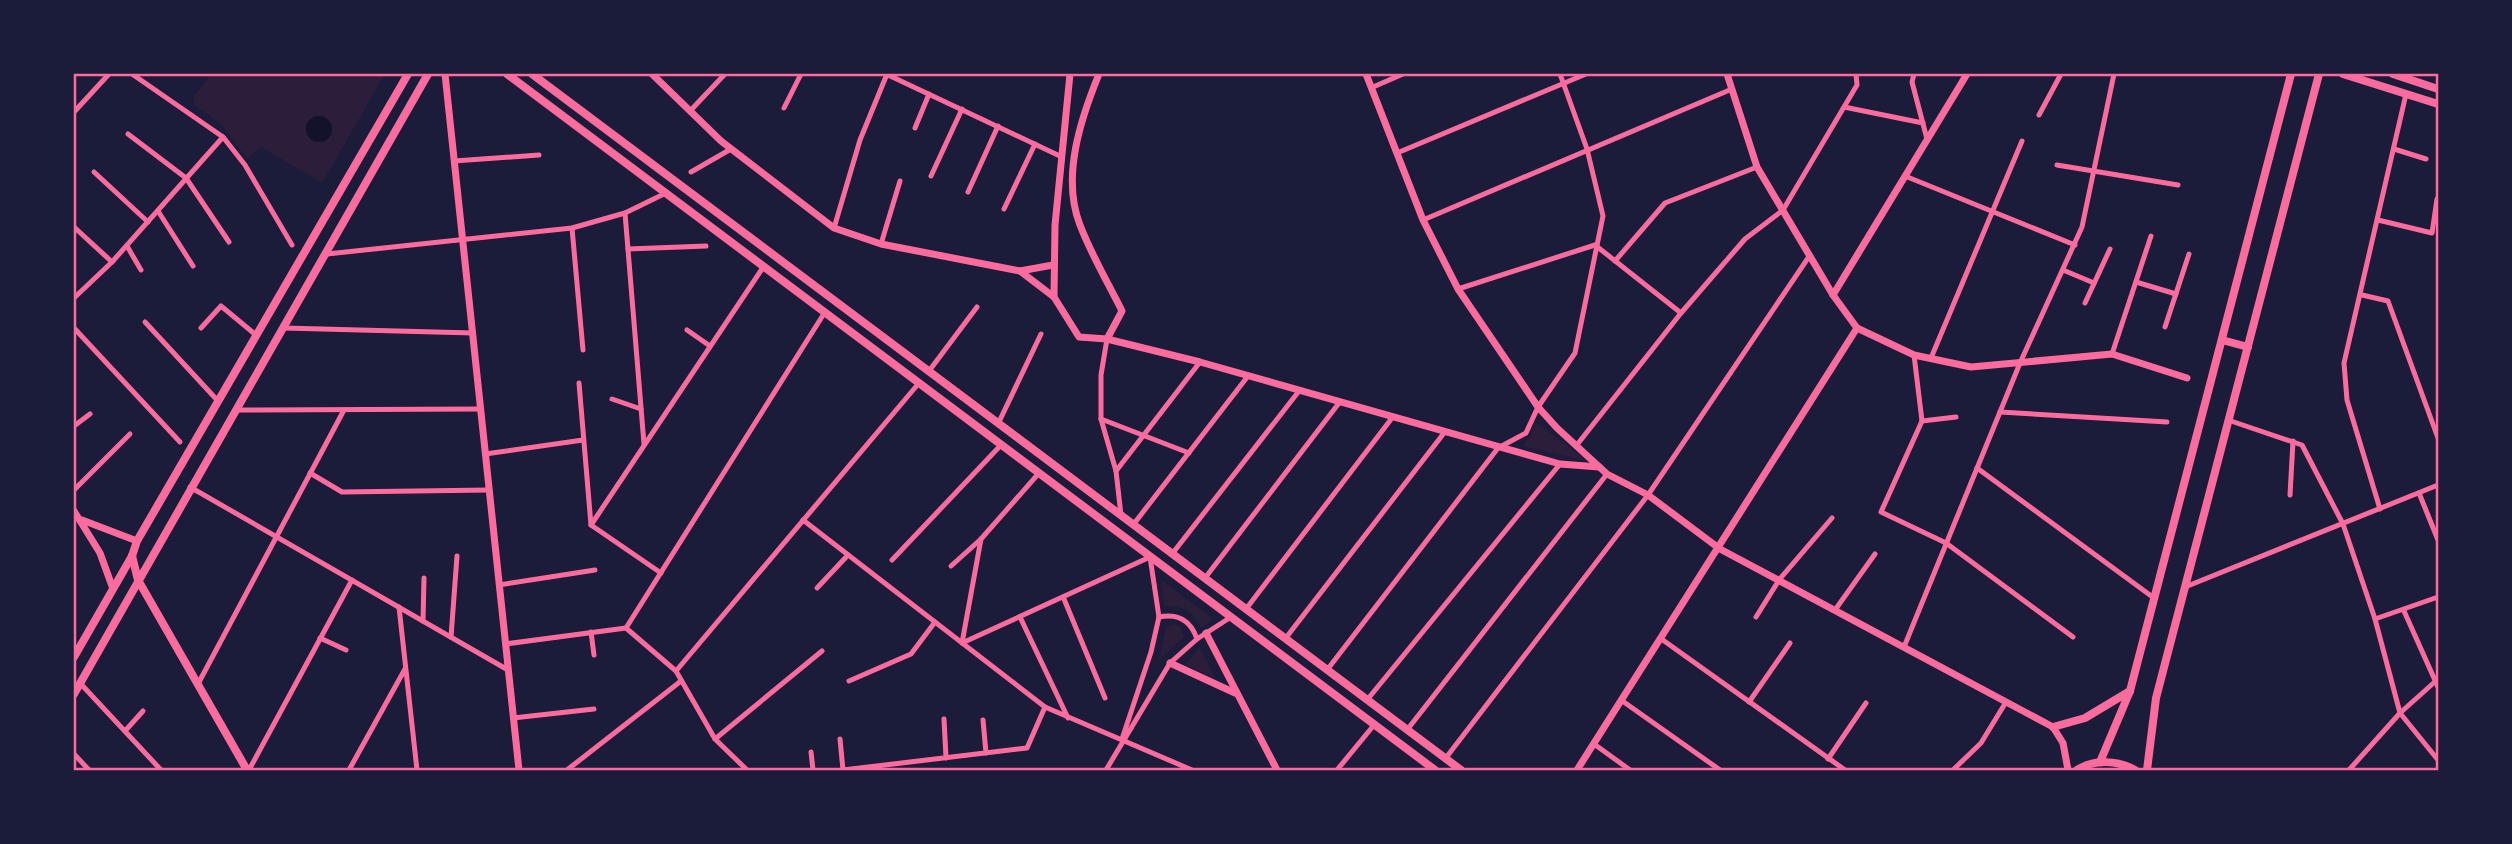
<svg xmlns="http://www.w3.org/2000/svg" width="2512" height="844" viewBox="0 0 2512 844" font-family="'Archivo Narrow',sans-serif">
  <style>
    .green { fill: #2a1e3b }
    .water { fill: #12122b }
    .lines { fill: none; stroke-linecap: round; stroke-linejoin: round }
    .minor { stroke: #ff6b9d; stroke-width: 5 }
    .tertiary { stroke: #ff6b9d; stroke-width: 7 }
    .secondary { stroke: #ff6b9d; stroke-width: 8 }
    .neatline { fill: none; stroke: #ff6b9d; stroke-width: 2.5 }
  </style>
  <rect width="100%" height="100%" fill="#1b1b3a"/>
  <g class="green">
    <polygon points="211,74 385,74 322,183 261,147 247,159 221,124 194,105 194,96"/>
    <polygon points="1535,421 1587,461 1522,446 1531,435"/>
    <path d="M1161,580L1213,619L1201,628C1193,611 1183,605 1164,606Z"/>
    <polygon points="1174,624 1180,626 1184,637 1159,660 1166,627"/>
    <polygon points="1200,647 1215,679 1185,664"/>
  </g>
  <circle class="water" cx="319" cy="129" r="13"/>
  <g class="lines">
    <g class="minor">
      <polyline points="132,74 223,137 245,165 292,245"/>
      <polyline points="886,74 1062,157"/>
      <polyline points="1914,74 1912,82 1927,139"/>
      <polyline points="1373,87 1403,74"/>
      <polyline points="1844,107 1923,123"/>
      <polyline points="784,108 801,74"/>
      <polyline points="690,111 725,74"/>
      <polyline points="74,112 109,74"/>
      <polyline points="2039,115 2061,74"/>
      <polyline points="915,128 929,94"/>
      <polyline points="128,134 186,178 229,242"/>
      <polyline points="2394,149 2426,159"/>
      <polyline points="1397,153 1586,74"/>
      <polyline points="454,161 539,155"/>
      <polyline points="2057,165 2178,185"/>
      <polyline points="94,172 148,222"/>
      <polyline points="691,172 731,149"/>
      <polyline points="931,176 962,109"/>
      <polyline points="1905,176 2075,245"/>
      <polyline points="968,192 998,126"/>
      <polyline points="1004,209 1035,144"/>
      <polyline points="158,211 193,266"/>
      <polyline points="625,213 644,444"/>
      <polyline points="1423,220 1732,89"/>
      <polyline points="2378,220 2432,233 2437,199"/>
      <polyline points="74,227 112,262"/>
      <polyline points="572,228 583,350"/>
      <polyline points="834,228 860,140 887,74"/>
      <polyline points="881,244 900,181"/>
      <polyline points="127,246 141,270"/>
      <polyline points="628,249 706,246"/>
      <polyline points="327,254 572,228 625,213 666,193"/>
      <polyline points="1615,261 1665,203 1757,167"/>
      <polyline points="2063,270 2094,283"/>
      <polyline points="2136,282 2176,294"/>
      <polyline points="1458,289 1595,245 1681,313"/>
      <polyline points="2362,295 2388,301 2438,438"/>
      <polyline points="74,298 112,262 223,137"/>
      <polyline points="2085,303 2110,249"/>
      <polyline points="145,322 218,401"/>
      <polyline points="2165,327 2189,254"/>
      <polyline points="74,328 180,442"/>
      <polyline points="201,328 221,306 256,335"/>
      <polyline points="284,328 473,333"/>
      <polyline points="687,330 710,346"/>
      <polyline points="1107,339 1101,375 1101,419 1116,471 1121,515"/>
      <polyline points="2112,354 2151,236"/>
      <polyline points="1914,355 1922,421 1881,512 1946,543 2073,637"/>
      <polyline points="1931,358 2022,141"/>
      <polyline points="929,371 977,307"/>
      <polyline points="579,383 591,525 661,573"/>
      <polyline points="612,399 641,409"/>
      <polyline points="237,410 481,409"/>
      <polyline points="2000,412 2167,422"/>
      <polyline points="1101,419 1189,453"/>
      <polyline points="2228,420 2302,445 2343,524 2375,619 2400,713 2438,760"/>
      <polyline points="1922,421 1956,417"/>
      <polyline points="998,424 1041,334"/>
      <polyline points="74,426 90,414"/>
      <polyline points="1576,446 1681,313 1745,239 1783,210 1857,85 1856,74"/>
      <polyline points="485,454 583,440"/>
      <polyline points="1977,468 2154,598"/>
      <polyline points="1116,471 1200,362"/>
      <polyline points="310,473 342,492 489,490"/>
      <polyline points="190,487 508,670"/>
      <polyline points="74,490 130,434"/>
      <polyline points="2419,493 2438,540"/>
      <polyline points="2290,495 2293,441"/>
      <polyline points="2380,509 2347,400 2344,363 2406,94"/>
      <polyline points="803,520 1045,707 1192,770"/>
      <polyline points="591,525 764,266"/>
      <polyline points="1133,525 1248,376"/>
      <polyline points="1172,554 1299,391"/>
      <polyline points="892,560 1001,445"/>
      <polyline points="951,566 981,539"/>
      <polyline points="1205,578 1339,403"/>
      <polyline points="499,585 595,570"/>
      <polyline points="2185,587 2438,485"/>
      <polyline points="817,588 848,555"/>
      <polyline points="1064,599 1105,698"/>
      <polyline points="399,607 417,770"/>
      <polyline points="1246,609 1392,418"/>
      <polyline points="1835,610 1875,554"/>
      <polyline points="2404,611 2438,687"/>
      <polyline points="1020,617 1068,718"/>
      <path d="M1159,617C1178,613 1191,621 1197,639"/>
      <polyline points="1756,617 1779,580 1832,518"/>
      <polyline points="2375,619 2438,597"/>
      <polyline points="423,621 424,578"/>
      <polyline points="626,628 825,312"/>
      <polyline points="626,628 676,671 715,739 747,770"/>
      <polyline points="591,632 594,655"/>
      <polyline points="451,637 457,556"/>
      <polyline points="320,638 346,650"/>
      <polyline points="1660,638 1845,770"/>
      <polyline points="1285,639 1444,433"/>
      <polyline points="962,643 1150,557 1159,617 1151,652 1122,739"/>
      <polyline points="962,643 981,539 1039,473"/>
      <polyline points="505,644 626,628"/>
      <polyline points="1904,647 2020,363 2082,227 2114,74"/>
      <polyline points="1327,670 1498,448 1526,433 1538,407 1575,353 1603,216 1587,149 1560,74"/>
      <polyline points="676,671 919,383"/>
      <polyline points="849,681 911,654 935,622"/>
      <polyline points="80,683 161,770"/>
      <polyline points="198,684 344,410"/>
      <polyline points="1367,700 1560,464"/>
      <polyline points="1621,700 1720,770"/>
      <polyline points="1749,702 1790,643"/>
      <polyline points="513,718 594,709"/>
      <polyline points="944,719 946,758"/>
      <polyline points="983,720 986,753"/>
      <polyline points="1407,730 1607,474"/>
      <polyline points="125,731 143,711"/>
      <polyline points="715,739 822,651"/>
      <polyline points="840,739 843,770"/>
      <polyline points="1594,744 1630,770"/>
      <polyline points="811,752 813,770"/>
      <polyline points="74,754 89,770"/>
      <polyline points="1445,759 1648,495 1810,255"/>
      <polyline points="1828,759 1866,703"/>
      <polyline points="249,770 352,580"/>
      <polyline points="349,770 405,669"/>
      <polyline points="567,770 681,681"/>
      <polyline points="843,770 1027,748 1045,707"/>
      <polyline points="1106,770 1170,663 1197,639 1231,617"/>
      <polyline points="1337,770 1374,725"/>
      <polyline points="1953,770 1981,743 2006,702"/>
      <polyline points="2349,770 2400,713 2438,679"/>
    </g>
    <g class="tertiary">
      <polyline points="445,74 519,770"/>
      <polyline points="652,74 721,141 834,228 881,244 1020,271 1053,265"/>
      <polyline points="1070,74 1055,225 1054,297 1079,337 1107,339 1200,362 1560,464 1599,467"/>
      <path d="M1099,74C1081,118 1061,177 1080,225C1091,254 1108,283 1122,311L1107,339"/>
      <polyline points="1366,74 1423,220 1458,289 1538,407 1557,428 1607,474 1648,495 1720,549 2053,727 2063,743 2068,770"/>
      <polyline points="1727,74 1757,167 1833,295 1857,328 1914,355 1971,367 2112,354 2187,378"/>
      <polyline points="1020,271 1054,297"/>
      <polyline points="1833,295 1967,74"/>
      <polyline points="74,511 100,553 112,586"/>
      <polyline points="82,520 137,541"/>
      <polyline points="1206,633 1277,770"/>
      <polyline points="1170,663 1235,693"/>
      <polyline points="1577,770 1857,328"/>
    </g>
    <g class="secondary">
      <polyline points="507,74 1435,770"/>
      <polyline points="532,74 1461,770"/>
      <polyline points="2343,74 2438,104"/>
      <polyline points="2393,74 2438,89"/>
      <polyline points="2222,340 2248,347"/>
      <polyline points="132,556 138,580 247,770"/>
      <polyline points="74,657 132,556 137,541 408,74"/>
      <polyline points="74,694 428,74"/>
      <polyline points="2053,727 2085,718 2130,691"/>
      <polyline points="2100,762 2130,691 2291,74"/>
      <path d="M2077,770C2095,759 2117,760 2135,770"/>
      <polyline points="2147,770 2156,698 2319,74"/>
    </g>
  </g>
  <rect width="2512" height="844" fill="none" stroke="#1b1b3a" stroke-width="150"/>
  <rect x="75" y="75" width="2362" height="694" class="neatline"/>
</svg>
